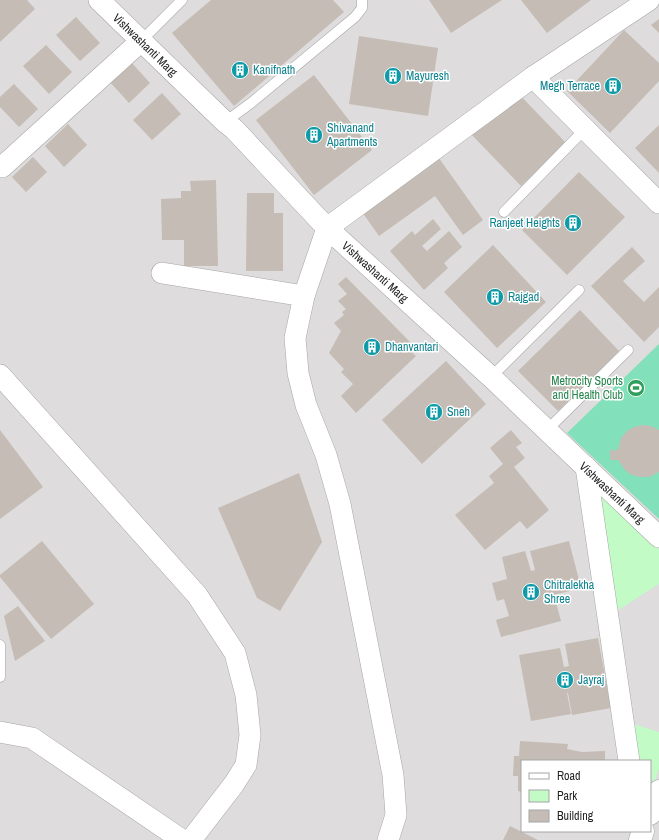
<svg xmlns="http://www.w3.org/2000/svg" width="659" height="840" viewBox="0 0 659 840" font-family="'Archivo Narrow',sans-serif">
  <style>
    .residential { fill: #dedcdc; fill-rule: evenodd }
    .park { fill: #c2fbc6 }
    .pitch { fill: #82e1ba }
    .building { fill: #c5bcb5 }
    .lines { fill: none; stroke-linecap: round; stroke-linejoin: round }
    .service-casing { stroke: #a6a6a6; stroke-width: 11 }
    .minor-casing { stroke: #a6a6a6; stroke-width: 22 }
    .tertiary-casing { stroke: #a6a6a6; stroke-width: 23 }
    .service { stroke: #fff; stroke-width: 10 }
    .minor { stroke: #fff; stroke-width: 21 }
    .tertiary { stroke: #fff; stroke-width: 22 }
    .labels { text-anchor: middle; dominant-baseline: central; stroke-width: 3; stroke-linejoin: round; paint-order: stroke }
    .street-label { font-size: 12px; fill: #1f1f1f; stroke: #fff }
    .culture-label { font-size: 12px; fill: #0d838f; stroke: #fff; text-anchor: start }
    .leisure-label { font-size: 12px; fill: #27864d; stroke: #fff; text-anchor: end }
  </style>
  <rect width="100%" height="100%" fill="#f0ede6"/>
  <path class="residential" d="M0,0H659V840H0ZM522,761H650V831H522Z"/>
  <g class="park">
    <polygon points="596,488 659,549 659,584 615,612"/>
    <polygon points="630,723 659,732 659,769 650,792 650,761 637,761"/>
  </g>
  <polygon class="pitch" points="659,344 659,519 567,433"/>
  <g class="building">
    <polygon points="0,0 27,0 35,9 0,42"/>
    <polygon points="211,0 333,0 344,12 234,106 172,33"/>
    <polygon points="429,0 502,0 451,33"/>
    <polygon points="521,0 591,0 547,33"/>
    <polygon points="76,17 100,43 80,61 56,35"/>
    <polygon points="659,19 659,33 651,25"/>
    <polygon points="624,30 659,63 659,81 610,133 567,91"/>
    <polygon points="359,36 438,48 428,116 349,104"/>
    <polygon points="46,45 72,72 49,94 23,66"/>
    <polygon points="130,61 150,83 129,103 109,81"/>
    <polygon points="314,75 372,150 314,195 256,120"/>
    <polygon points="14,84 38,109 19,127 0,107 0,97"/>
    <polygon points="516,91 566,143 521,186 471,134"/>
    <polygon points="162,93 181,114 152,140 133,120"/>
    <polygon points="68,124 87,145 64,167 45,146"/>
    <polygon points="659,125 659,173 635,148"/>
    <polygon points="436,154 483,220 463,235 435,196 379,236 360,209"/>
    <polygon points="33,157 47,172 26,192 12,177"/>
    <polygon points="579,172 625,217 567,275 522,230"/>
    <polygon points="216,180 218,266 184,266 184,240 162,240 161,199 181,198 181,191 191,191 190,181"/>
    <polygon points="247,193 274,193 274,213 283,213 283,271 246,271"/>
    <polygon points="433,219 441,229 422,246 427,251 449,231 462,247 444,263 448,268 424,290 390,251 412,231 415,235"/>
    <polygon points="493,245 546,302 497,348 444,292"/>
    <polygon points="632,247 645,261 623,281 644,302 659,287 659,327 644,342 591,286"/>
    <polygon points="346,277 413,345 409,350 416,356 356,413 341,396 353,384 341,372 344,369 329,353 341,331 334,323 344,315 342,312 346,309 338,301 347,294 338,284"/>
    <polygon points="580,310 619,351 558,411 518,371"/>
    <polygon points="446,361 486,404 422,464 382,420"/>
    <polygon points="643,425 651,426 659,430 659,472 649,477 640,477 632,475 625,470 618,460 610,460 610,450 618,450 621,438 627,431 634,427"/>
    <polygon points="0,430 43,487 0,519"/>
    <polygon points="511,430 522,443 516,447 525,458 514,467 549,510 527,529 520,521 485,550 455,515 494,483 489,476 503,464 490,448"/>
    <polygon points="299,473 322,542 280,611 257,598 218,508"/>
    <polygon points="42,541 94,604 51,639 0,577 0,575"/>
    <polygon points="569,541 581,588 554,595 561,621 501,637 496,620 509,616 504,599 497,601 492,583 507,579 502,557 525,551 531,571 535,570 530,551"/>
    <polygon points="18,606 45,641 15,661 4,616"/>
    <polygon points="598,638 611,708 572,715 568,693 567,693 571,714 531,721 519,655 560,648 564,667 569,666 565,644"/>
    <polygon points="520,741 568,744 567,749 582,752 605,751 605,761 522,761 522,792 518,791 518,776 513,776 514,756 519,756"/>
    <polygon points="510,826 538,840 503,840"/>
  </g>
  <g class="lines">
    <defs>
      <g id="service">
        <polyline points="141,41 182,0"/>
        <polyline points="225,122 251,103 355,17 362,8 362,0"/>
        <polyline points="504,212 585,129"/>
        <polyline points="491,377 579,290"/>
        <polyline points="547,430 628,350"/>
        <polyline points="0,645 0,677"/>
      </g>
      <g id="minor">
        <polyline points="99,0 225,122 234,129 327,228 491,377 659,537"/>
        <polyline points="533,77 659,203"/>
        <polyline points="2,167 141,41"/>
        <polyline points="162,273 304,296"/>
        <polyline points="0,375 197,595 235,653 246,695 250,735 246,765 234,784 191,840"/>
        <polyline points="586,467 629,761"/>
        <polyline points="0,732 32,738 182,840"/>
        <polyline points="388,840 396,815 393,775 340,504 326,455 306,405 298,373 295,338 304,296 327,228 533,77 649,0"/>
      </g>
      <g id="tertiary">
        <polyline points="650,814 659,791"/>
        <polyline points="640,840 643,831"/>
      </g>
    </defs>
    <use href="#service" class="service-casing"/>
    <use href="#minor" class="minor-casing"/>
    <use href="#tertiary" class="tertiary-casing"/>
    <use href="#service" class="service"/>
    <use href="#minor" class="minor"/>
    <use href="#tertiary" class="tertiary"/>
  </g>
  <defs>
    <symbol id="building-disc" viewBox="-11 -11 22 22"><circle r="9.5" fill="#0f9aa8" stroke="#fff"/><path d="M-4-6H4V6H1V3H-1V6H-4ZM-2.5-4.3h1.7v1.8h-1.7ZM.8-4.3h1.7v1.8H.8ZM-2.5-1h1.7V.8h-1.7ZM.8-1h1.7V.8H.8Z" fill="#fff"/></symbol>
    <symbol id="stadium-disc" viewBox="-11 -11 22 22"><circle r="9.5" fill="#2e9e5b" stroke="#fff"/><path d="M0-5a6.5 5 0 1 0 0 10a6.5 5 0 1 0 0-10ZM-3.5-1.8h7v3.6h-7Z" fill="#fff"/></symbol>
  </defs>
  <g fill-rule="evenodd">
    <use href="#building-disc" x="230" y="60" width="20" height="20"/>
    <use href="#building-disc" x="383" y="66" width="20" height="20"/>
    <use href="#building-disc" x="603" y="76" width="20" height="20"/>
    <use href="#building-disc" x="304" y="125" width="20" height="20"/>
    <use href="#building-disc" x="563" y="213" width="20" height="20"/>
    <use href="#building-disc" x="485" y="287" width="20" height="20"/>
    <use href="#building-disc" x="362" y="337" width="20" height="20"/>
    <use href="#stadium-disc" x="626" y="378" width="20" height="20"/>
    <use href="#building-disc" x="424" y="402" width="20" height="20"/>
    <use href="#building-disc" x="521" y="582" width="20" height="20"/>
    <use href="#building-disc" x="555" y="670" width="20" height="20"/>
  </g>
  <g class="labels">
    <g class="street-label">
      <text transform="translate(145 45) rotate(44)">Vishwashanti Marg</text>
      <text transform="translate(375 272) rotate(42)">Vishwashanti Marg</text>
      <text transform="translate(612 493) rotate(43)">Vishwashanti Marg</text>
    </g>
    <g class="culture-label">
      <text x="253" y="70">Kanifnath</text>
      <text x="406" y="76">Mayuresh</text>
      <text x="600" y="86" text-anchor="end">Megh Terrace</text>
      <text x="327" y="128">Shivanand<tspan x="327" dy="14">Apartments</tspan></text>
      <text x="560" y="223" text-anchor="end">Ranjeet Heights</text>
      <text x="508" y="297">Rajgad</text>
      <text x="385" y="347">Dhanvantari</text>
      <text x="447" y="412">Sneh</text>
      <text x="544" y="585">Chitralekha<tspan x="544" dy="14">Shree</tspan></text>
      <text x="578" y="680">Jayraj</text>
    </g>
    <g class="leisure-label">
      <text x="623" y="381">Metrocity Sports<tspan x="623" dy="14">and Health Club</tspan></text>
    </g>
  </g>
  <rect x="521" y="760" width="130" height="72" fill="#ffffff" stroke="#a5a5a5"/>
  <rect x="529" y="773" width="20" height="6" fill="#ffffff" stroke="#a5a5a5"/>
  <text x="557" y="780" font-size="12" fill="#1f1f1f">Road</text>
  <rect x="529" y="790" width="20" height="12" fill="#c2fbc6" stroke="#a5a5a5"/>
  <text x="557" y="800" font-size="12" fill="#1f1f1f">Park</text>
  <rect x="529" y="810" width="20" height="12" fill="#c5bcb5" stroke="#a5a5a5"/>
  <text x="557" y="820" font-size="12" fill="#1f1f1f">Building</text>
</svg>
